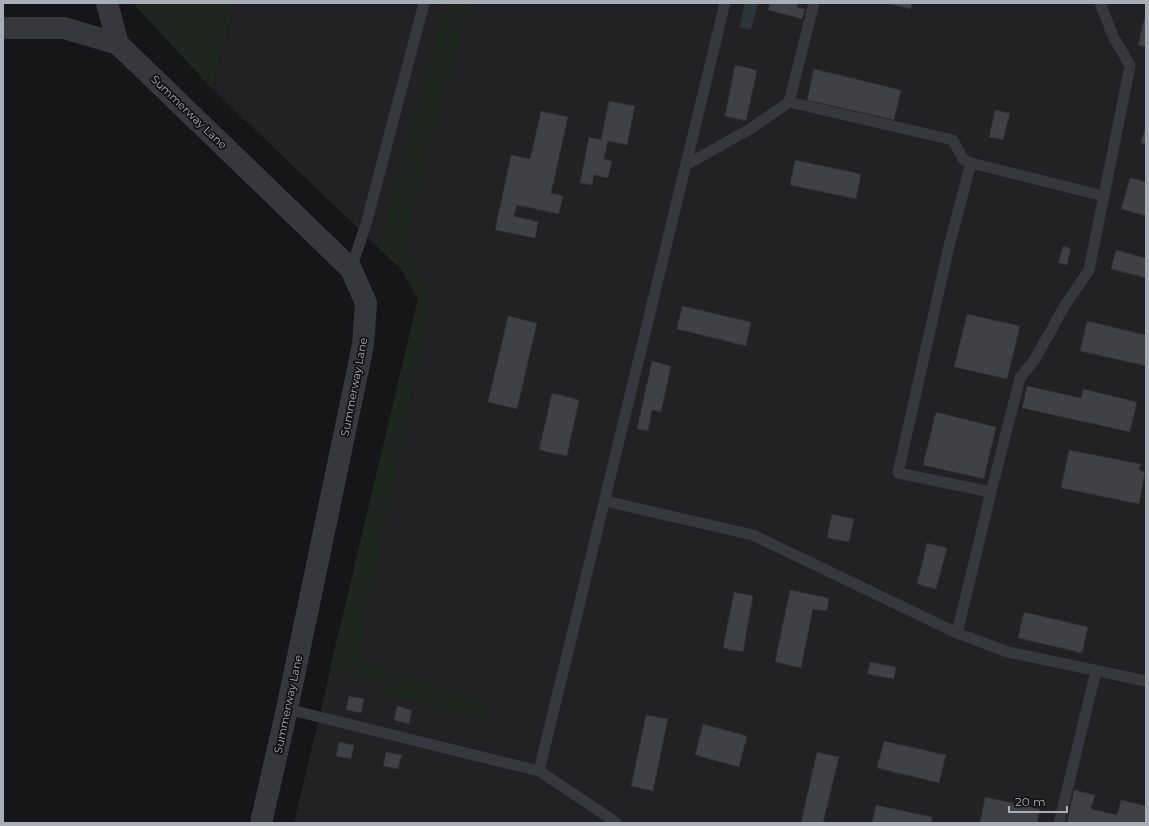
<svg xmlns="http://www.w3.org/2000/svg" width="1149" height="826" viewBox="0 0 1149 826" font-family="Montserrat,sans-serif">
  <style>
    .built { fill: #222225 }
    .green { fill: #1e261f }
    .water { fill: #2c353c }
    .building { fill: #404145; stroke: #303034 }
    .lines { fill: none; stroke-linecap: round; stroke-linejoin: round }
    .service { stroke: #37383d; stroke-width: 11 }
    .minor { stroke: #37383d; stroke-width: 22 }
    .labels { text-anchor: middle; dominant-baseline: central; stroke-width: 3.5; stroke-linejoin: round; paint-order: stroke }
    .street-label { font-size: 11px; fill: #a8adb8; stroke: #111113 }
  </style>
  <rect width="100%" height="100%" fill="#161618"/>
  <polygon class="built" points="235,3 1146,3 1146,823 294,823 418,299 401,269 212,89"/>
  <g class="green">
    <polygon points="133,3 235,3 212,89"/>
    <polygon points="446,3 469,3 404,245 431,297 357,660 488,704 484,721 384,694 385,683 330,669 418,299 401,269 379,248"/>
  </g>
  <polygon class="water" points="745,3 758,3 751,30 740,27"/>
  <g class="building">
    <polygon points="770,3 798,3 797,7 805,9 802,19 768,10"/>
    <polygon points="886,3 912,3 911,9"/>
    <polygon points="1146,12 1146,47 1138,45"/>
    <polygon points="735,65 757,70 746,121 725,116"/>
    <polygon points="814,69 901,90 894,120 807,100"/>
    <polygon points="609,101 635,106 627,145 608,141 604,159 612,161 608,178 594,175 592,185 580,183 589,137 601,140"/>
    <polygon points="995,110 1010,113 1003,140 989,137"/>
    <polygon points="541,111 568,117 551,193 563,196 559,214 517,205 514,216 538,222 535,238 495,230 511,155 530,159"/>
    <polygon points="1146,124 1146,144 1141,143"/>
    <polygon points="795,160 861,174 856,199 790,185"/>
    <polygon points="1130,178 1146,182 1146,216 1121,209"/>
    <polygon points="1063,246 1071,249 1067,265 1058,263"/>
    <polygon points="1116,250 1146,258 1146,278 1111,269"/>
    <polygon points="682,306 751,322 746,346 677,329"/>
    <polygon points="967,314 1020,326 1007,379 954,367"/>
    <polygon points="508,316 537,323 517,409 488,402"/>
    <polygon points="1087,321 1146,335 1146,366 1080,351"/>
    <polygon points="652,361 671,366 661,412 652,410 648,431 637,429"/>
    <polygon points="1027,386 1081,398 1083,389 1137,402 1130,432 1022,408"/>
    <polygon points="552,393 579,400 567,456 539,450"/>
    <polygon points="936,412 996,427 984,479 923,465"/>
    <polygon points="1069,450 1141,464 1139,470 1145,472 1139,504 1061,488"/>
    <polygon points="832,514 854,519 849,542 827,538"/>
    <polygon points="927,543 947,548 936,589 917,584"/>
    <polygon points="790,590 829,598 827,611 813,609 801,668 775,662"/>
    <polygon points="734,592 753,596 743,652 723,648"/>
    <polygon points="1024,612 1088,627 1082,653 1018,638"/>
    <polygon points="870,662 896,667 894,679 867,674"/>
    <polygon points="349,696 364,699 361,713 346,710"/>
    <polygon points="397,706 412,710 409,724 394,720"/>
    <polygon points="646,715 668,719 653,791 631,786"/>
    <polygon points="703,724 747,736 739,767 695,755"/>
    <polygon points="884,741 946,755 939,783 877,768"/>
    <polygon points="339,742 354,745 351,759 336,756"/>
    <polygon points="386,752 402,755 398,769 383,766"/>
    <polygon points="817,752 839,757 823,823 806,823 801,822"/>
    <polygon points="1074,790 1095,795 1091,809 1117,815 1121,800 1146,806 1145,823 1067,823"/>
    <polygon points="985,797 1040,809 1037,823 980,823"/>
    <polygon points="876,805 932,817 931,823 872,823"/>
  </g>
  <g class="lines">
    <g class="service">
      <polyline points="789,102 814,3"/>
      <polyline points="971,163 1104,196"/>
      <polyline points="686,165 750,129 789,102 953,140 963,159 971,163 949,246 898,473 991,492 957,633"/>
      <polyline points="351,269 366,224 424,3"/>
      <polyline points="991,492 1020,378 1035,359 1065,305 1089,270 1130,66 1113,36 1100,3"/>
      <polyline points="605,501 753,535 957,633 1008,652 1146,681"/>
      <polyline points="287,709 539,771 617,823"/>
      <polyline points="539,771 725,3"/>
      <polyline points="1059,823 1096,671"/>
    </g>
    <g class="minor">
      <polyline points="107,3 118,44"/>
      <polyline points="3,28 64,28 118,44 351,269 366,303 363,345 287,709 261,823"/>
    </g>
  </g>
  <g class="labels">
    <g class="street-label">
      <text transform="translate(189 112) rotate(44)">Summerway Lane</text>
      <text transform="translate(354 387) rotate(-79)">Summerway Lane</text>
      <text transform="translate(288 704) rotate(-78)">Summerway Lane</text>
    </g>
  </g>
  <rect width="1149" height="826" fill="none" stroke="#a8adb8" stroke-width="8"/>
  <path d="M1009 806v6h58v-6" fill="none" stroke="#a8adb8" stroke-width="2"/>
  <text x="1015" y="806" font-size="12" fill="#a8adb8" stroke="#111113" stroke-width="3" paint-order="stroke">20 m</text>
</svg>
